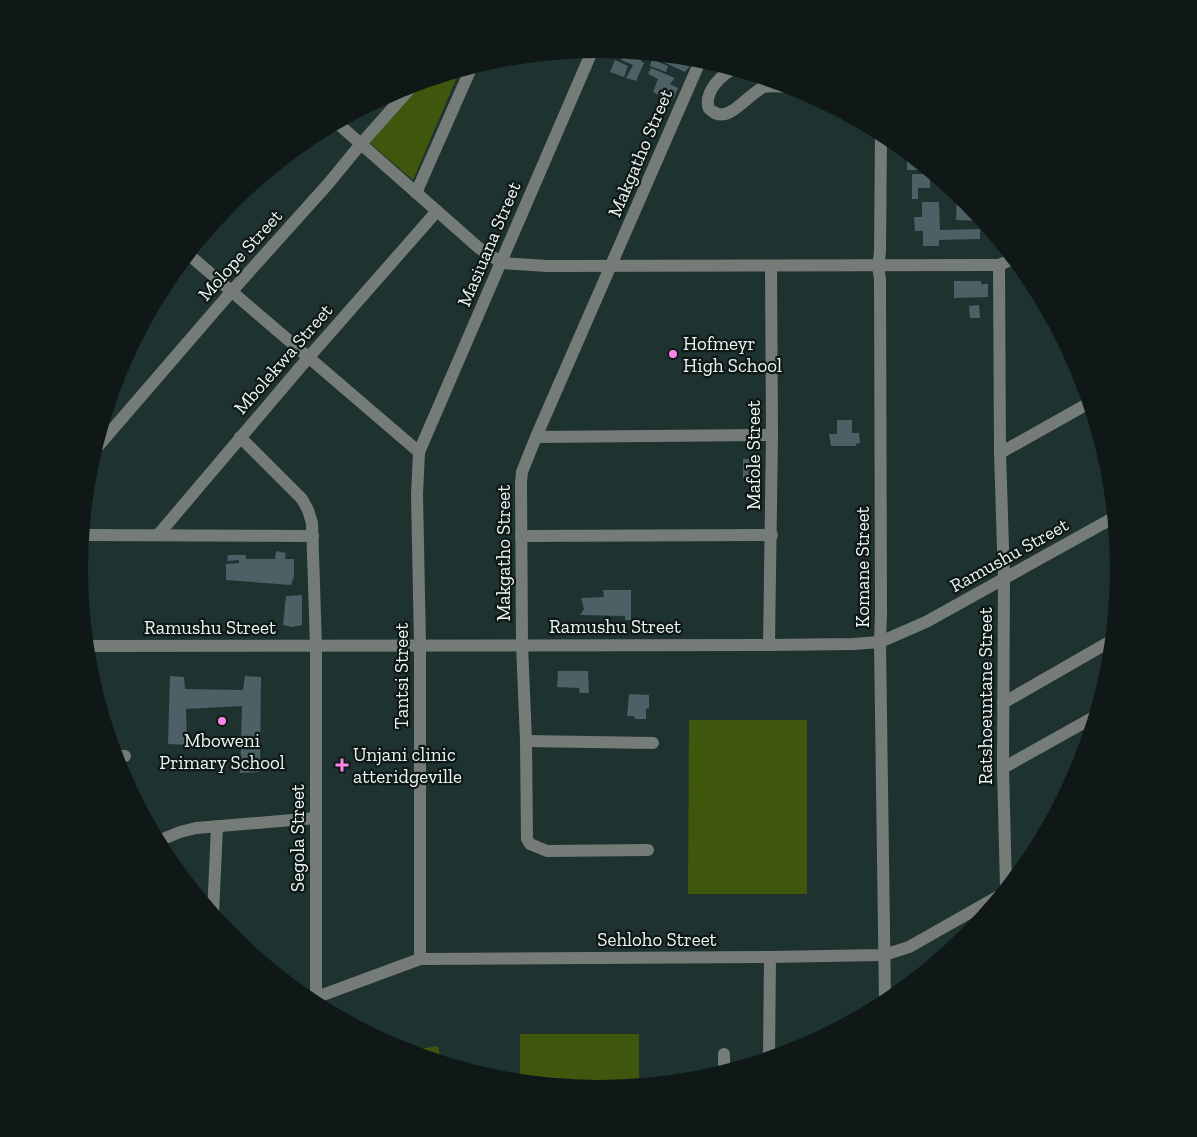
<svg xmlns="http://www.w3.org/2000/svg" width="1197" height="1137" viewBox="0 0 1197 1137" font-family="'Zilla Slab',serif">
  <style>
    .green { fill: #3f570d }
    .building { fill: #4c6065 }
    .lines { fill: none; stroke-linecap: round; stroke-linejoin: round }
    .minor { stroke: #757c77; stroke-width: 12 }
    .poi-dot { fill: #fa87e7; stroke: #0f1816; stroke-width: 2 }
    .labels { text-anchor: middle; dominant-baseline: central; stroke-width: 4.5; stroke-linejoin: round; paint-order: stroke }
    .street-label { font-size: 19px; fill: #eaf6f4; stroke: #0f1816 }
    .poi-label { font-size: 19px; fill: #eaf6f4; stroke: #0f1816; text-anchor: start }
  </style>
  <rect width="100%" height="100%" fill="#1e322f"/>
  <g class="green">
    <polygon points="460,70 413,180 370,143 424,81"/>
    <polygon points="689,720 807,720 807,894 688,894"/>
    <polygon points="520,1034 639,1034 639,1084 598,1088 520,1081"/>
    <polygon points="438,1046 441,1061 407,1051"/>
  </g>
  <g class="building">
    <polygon points="625,51 644,54 641,61 644,63 636,81 626,78 633,65 621,60"/>
    <polygon points="661,55 687,57 692,60 689,67 685,72 659,60"/>
    <polygon points="652,59 668,66 666,72 650,66"/>
    <polygon points="615,60 628,66 624,77 610,72"/>
    <polygon points="651,68 675,78 670,84 678,88 674,98 667,96 665,98 653,92 658,79 648,74"/>
    <polygon points="907,153 925,167 925,170 907,170"/>
    <polygon points="912,174 930,174 930,188 918,188 918,199 912,199"/>
    <polygon points="957,194 966,201 982,221 956,220"/>
    <polygon points="922,202 939,202 940,230 980,229 980,239 939,240 939,246 923,246 923,231 915,231 914,217 922,217"/>
    <polygon points="954,281 981,281 981,284 988,284 988,297 954,298"/>
    <polygon points="979,305 980,318 970,318 969,306"/>
    <polygon points="837,420 852,420 852,433 859,433 860,443 856,444 856,446 831,446 829,434 837,434"/>
    <polygon points="743,459 755,459 756,478 743,478"/>
    <polygon points="276,551 286,553 285,559 294,559 294,576 291,585 226,580 226,564 239,563 239,560 227,561 228,555 246,555 246,559 275,559"/>
    <polygon points="603,590 631,590 631,620 625,620 625,616 580,615 584,609 581,598 604,597"/>
    <polygon points="302,595 302,625 292,627 283,625 286,596"/>
    <polygon points="558,671 588,671 589,693 580,693 579,688 557,687"/>
    <polygon points="170,676 184,677 185,689 243,690 245,676 261,677 260,772 240,773 242,706 186,709 187,745 168,744"/>
    <polygon points="629,694 649,695 649,708 646,709 646,719 635,719 634,716 627,716"/>
  </g>
  <g class="lines">
    <g class="minor">
      <path d="M734,69C722,74 706,90 708,105C708,109 709,109 712,111C729,125 748,93 764,87C772,85 783,87 792,87"/>
      <polyline points="336,122 479,248 502,263 547,266 985,265 999,265 1013,259"/>
      <polyline points="881,133 880,252 878,266 880,279 881,614 880,642 885,1002"/>
      <polyline points="416,193 472,66"/>
      <polyline points="188,254 419,452"/>
      <polyline points="999,265 1000,453 1004,579 1003,768 1006,888"/>
      <polyline points="240,437 302,499 308,510 312,523 316,646 316,997"/>
      <polyline points="536,437 772,435"/>
      <polyline points="93,452 231,292 328,184 360,145 414,84"/>
      <polyline points="1000,453 1089,403"/>
      <polyline points="82,535 313,536"/>
      <polyline points="158,535 308,358 437,211"/>
      <polyline points="521,536 772,535"/>
      <polyline points="769,645 772,435 771,266"/>
      <polyline points="86,646 769,645 853,644 880,642 926,622 1113,518"/>
      <polyline points="1003,703 1111,641"/>
      <polyline points="526,741 653,743"/>
      <polyline points="115,756 125,756"/>
      <polyline points="1003,768 1094,717"/>
      <polyline points="158,841 180,832 196,828 316,818"/>
      <polyline points="648,850 547,851 530,844 527,839 526,741 522,645 521,482 522,472 536,437 701,59"/>
      <polyline points="213,915 217,826"/>
      <polyline points="420,959 420,645 417,494 419,452 593,49"/>
      <polyline points="309,1000 420,959 770,957 884,955 909,947 999,896"/>
      <polyline points="724,1054 724,1071"/>
      <polyline points="769,1057 770,957"/>
    </g>
  </g>
  <g class="poi-dot">
    <circle cx="673" cy="354" r="5"/>
    <circle cx="222" cy="721" r="5"/>
    <path d="M339.5 757.5h5v5h5v5h-5v5h-5v-5h-5v-5h5z"/>
  </g>
  <g class="labels">
    <g class="street-label">
      <text transform="translate(640 153) rotate(-67)">Makgatho Street</text>
      <text transform="translate(489 244) rotate(-67)">Masiuana Street</text>
      <text transform="translate(240 255) rotate(-48)">Molope Street</text>
      <text transform="translate(283 359) rotate(-49)">Mbolekwa Street</text>
      <text transform="translate(753 455) rotate(-90)">Mafole Street</text>
      <text transform="translate(503 553) rotate(-90)">Makgatho Street</text>
      <text transform="translate(1009 555) rotate(-29)">Ramushu Street</text>
      <text transform="translate(862 567) rotate(-90)">Komane Street</text>
      <text x="615" y="626">Ramushu Street</text>
      <text x="210" y="627">Ramushu Street</text>
      <text transform="translate(401 676) rotate(-90)">Tantsi Street</text>
      <text transform="translate(985 696) rotate(-90)">Ratshoeuntane Street</text>
      <text transform="translate(297 838) rotate(-90)">Segola Street</text>
      <text x="657" y="939">Sehloho Street</text>
    </g>
    <g class="poi-label">
      <text x="683" y="343">Hofmeyr<tspan x="683" dy="22">High School</tspan></text>
      <text x="222" y="740" text-anchor="middle">Mboweni<tspan x="222" dy="22">Primary School</tspan></text>
      <text x="353" y="754">Unjani clinic<tspan x="353" dy="22">atteridgeville</tspan></text>
    </g>
  </g>
  <path d="M0 0H1197V1137H0ZM88 569a511 511 0 1 1 1022 0a511 511 0 1 1-1022 0Z" fill="#0f1816" fill-rule="evenodd"/>
</svg>
